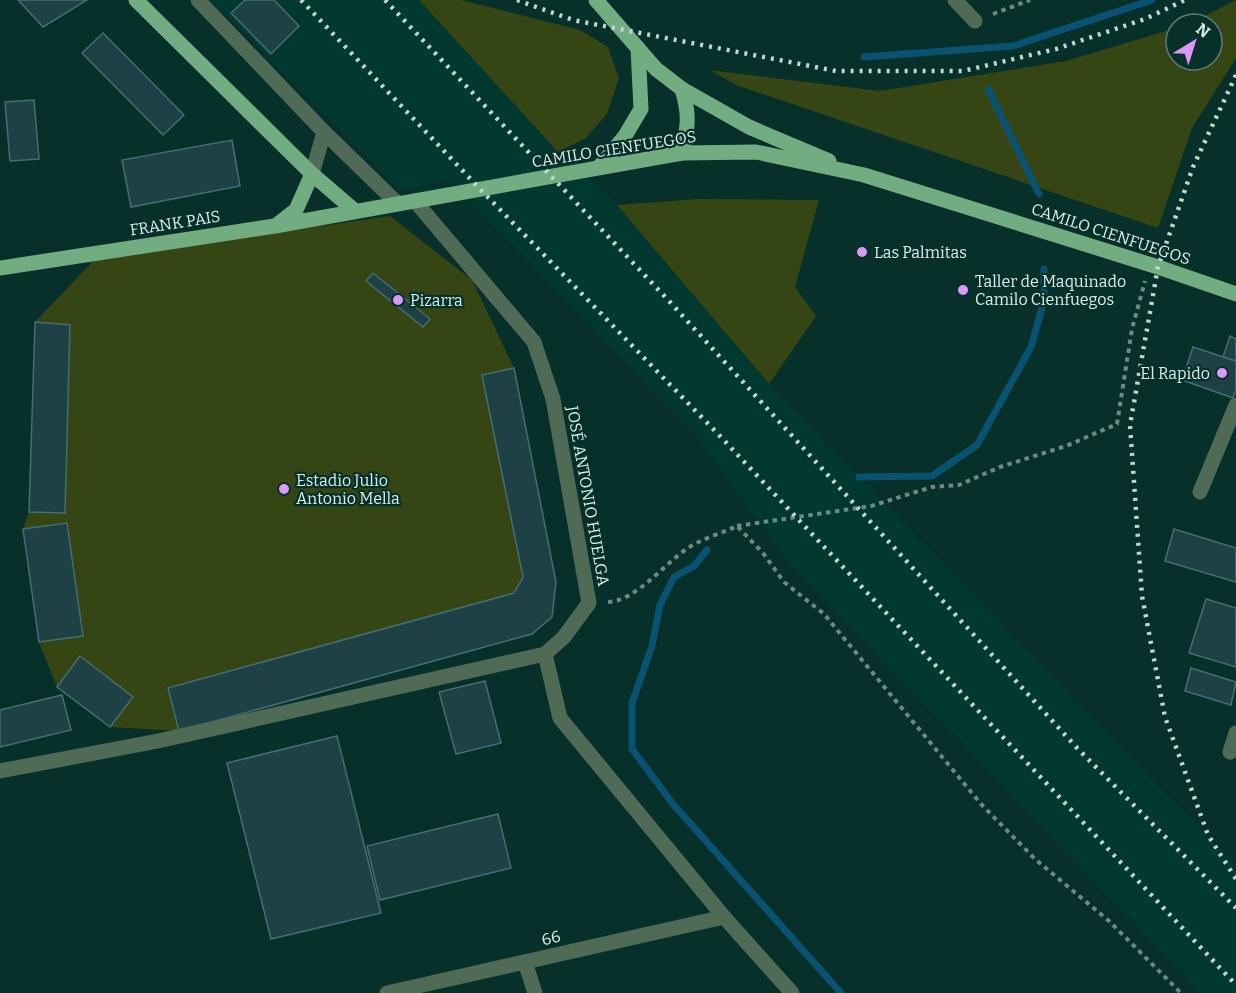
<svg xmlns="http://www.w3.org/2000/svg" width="1236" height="993" viewBox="0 0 1236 993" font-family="Bitter,serif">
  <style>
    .built { fill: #013930 }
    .green { fill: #364514 }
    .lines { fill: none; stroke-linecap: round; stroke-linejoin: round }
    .stream { stroke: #095271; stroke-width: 7 }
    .building { fill: #1e4146; stroke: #456d72; stroke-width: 1.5 }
    .path { stroke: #6b8a84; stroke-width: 4; stroke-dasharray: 4.5 4.5; stroke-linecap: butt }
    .minor { stroke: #4f6b56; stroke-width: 15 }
    .major { stroke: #72ad82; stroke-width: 15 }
    .rail { stroke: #c0d7d1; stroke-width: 4.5; stroke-dasharray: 3 6; stroke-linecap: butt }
    .poi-dot { fill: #db99f5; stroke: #08302a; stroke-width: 2 }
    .labels { text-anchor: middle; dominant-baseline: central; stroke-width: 4.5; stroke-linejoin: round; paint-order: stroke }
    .street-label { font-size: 16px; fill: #d9eee8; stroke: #08302a }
    .poi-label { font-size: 16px; fill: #d9eee8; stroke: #08302a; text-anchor: start }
  </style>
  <rect width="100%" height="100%" fill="#08302a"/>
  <polygon class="built" points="210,0 419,0 558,152 617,205 769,384 1236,866 1236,993 1201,993 785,558 692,431 451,181 400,190"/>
  <g class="green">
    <polygon points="419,0 461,0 580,30 608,47 619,78 607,114 586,138 558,152"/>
    <polygon points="1236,0 1236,58 1192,128 1158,228 736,85 710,70 880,91 1066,61 1176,28 1176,60 1212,60 1212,24 1189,24"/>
    <polygon points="698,199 819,200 795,287 816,316 769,384 617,205"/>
    <polygon points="390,216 472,280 514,368 556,582 552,617 532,634 180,731 110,727 57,687 39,642 23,529 29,512 35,322 95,259"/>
  </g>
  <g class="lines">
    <g class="stream">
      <polyline points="864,57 1013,46 1152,0"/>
      <polyline points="988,89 1039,194"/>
      <polyline points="859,477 932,476 977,445 1031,347 1044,301 1044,269"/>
      <polyline points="707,550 694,566 674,577 660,605 652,646 632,703 632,749 673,804 841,993"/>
    </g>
  </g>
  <g class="building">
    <polygon points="18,0 87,0 43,27"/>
    <polygon points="245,0 274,0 299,26 271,54 231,13"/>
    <polygon points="103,33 184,115 163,135 82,53"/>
    <polygon points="34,100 39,159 10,161 5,102"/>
    <polygon points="232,140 240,186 131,207 122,160"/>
    <polygon points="373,273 430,319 423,327 366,281"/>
    <polygon points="35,322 70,325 65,513 29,512"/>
    <polygon points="1230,336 1236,339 1236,361 1223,357"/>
    <polygon points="1193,347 1236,361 1236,390 1233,398 1182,380"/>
    <polygon points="514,368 556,582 552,617 532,634 179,731 168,688 514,593 523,577 482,375"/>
    <polygon points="67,523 83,636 39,642 23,529"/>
    <polygon points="1174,529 1236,548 1236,582 1165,561"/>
    <polygon points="1206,599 1236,608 1236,667 1189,653"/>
    <polygon points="80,656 133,697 110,727 57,687"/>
    <polygon points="1191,668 1236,682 1231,705 1185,691"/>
    <polygon points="485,681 501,743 456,754 439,692"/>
    <polygon points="62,695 71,730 0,747 0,710"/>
    <polygon points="337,736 381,913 271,939 227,763"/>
    <polygon points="498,814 511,868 380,900 367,846"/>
  </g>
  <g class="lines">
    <g class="path">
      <polyline points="993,14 1030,0"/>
      <polyline points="737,526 871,506 932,487 959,485 1000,467 1066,446 1117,424 1132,329 1145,281"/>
      <path d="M608,602C635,601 664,565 685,550C700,539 720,534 737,526L763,553L784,582L824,614L981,804L1035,859L1109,921L1181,993"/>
    </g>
    <g class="minor">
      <polyline points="198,0 324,132 398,204"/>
      <polyline points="955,0 975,21"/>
      <polyline points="312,174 324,132"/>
      <polyline points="1200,492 1236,405"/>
      <polyline points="545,654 560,718 724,917 792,993"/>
      <polyline points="1230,752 1236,733"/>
      <polyline points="0,771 158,741 545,654 564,637 589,603 553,399 534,342 415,201"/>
      <polyline points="525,962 535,993"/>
      <polyline points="387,993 724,917"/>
    </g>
    <g class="major">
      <polyline points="136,0 312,174 355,211"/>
      <polyline points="596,0 656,69 682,89 749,127 829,161"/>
      <path d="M682,153C688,127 690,115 682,89"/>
      <polyline points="599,167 625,136 641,109 638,48"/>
      <polyline points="278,224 296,210 312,174"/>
      <polyline points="0,268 275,226 682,153 756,152 864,175 1158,267 1236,294"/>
    </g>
    <g class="rail">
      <polyline points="301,0 480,189 718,434 1236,985"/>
      <polyline points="385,0 669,301 1078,749 1236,908"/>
      <polyline points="517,0 573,20 836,71 963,71 1056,49 1145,19 1185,0"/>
      <polyline points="1236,75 1193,167 1158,267 1130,425 1142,596 1165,717 1208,835 1236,879"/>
    </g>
  </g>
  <g class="poi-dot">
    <circle cx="862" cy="252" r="6"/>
    <circle cx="963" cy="290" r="6"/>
    <circle cx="398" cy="300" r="6"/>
    <circle cx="1222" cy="373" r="6"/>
    <circle cx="284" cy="489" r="6"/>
  </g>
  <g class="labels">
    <g class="street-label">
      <text transform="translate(614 149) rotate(-9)">CAMILO CIENFUEGOS</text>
      <text transform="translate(175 223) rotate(-9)">FRANK PAIS</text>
      <text transform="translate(1111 234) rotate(18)">CAMILO CIENFUEGOS</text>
      <text transform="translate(588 496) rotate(80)">JOSÉ ANTONIO HUELGA</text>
      <text transform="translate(551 938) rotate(-13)">66</text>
    </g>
    <g class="poi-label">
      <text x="874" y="252">Las Palmitas</text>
      <text x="975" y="281">Taller de Maquinado<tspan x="975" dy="18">Camilo Cienfuegos</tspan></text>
      <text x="410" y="300">Pizarra</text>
      <text x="1210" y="373" text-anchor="end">El Rapido</text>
      <text x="296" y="480">Estadio Julio<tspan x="296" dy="18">Antonio Mella</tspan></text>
    </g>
  </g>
  <g transform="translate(1194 42) rotate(38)"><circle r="28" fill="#08302a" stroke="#5c7c76" stroke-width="1.5"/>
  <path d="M0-4.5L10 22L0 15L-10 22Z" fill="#db99f5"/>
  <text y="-9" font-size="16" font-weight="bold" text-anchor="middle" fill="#d9eee8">N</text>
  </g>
</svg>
